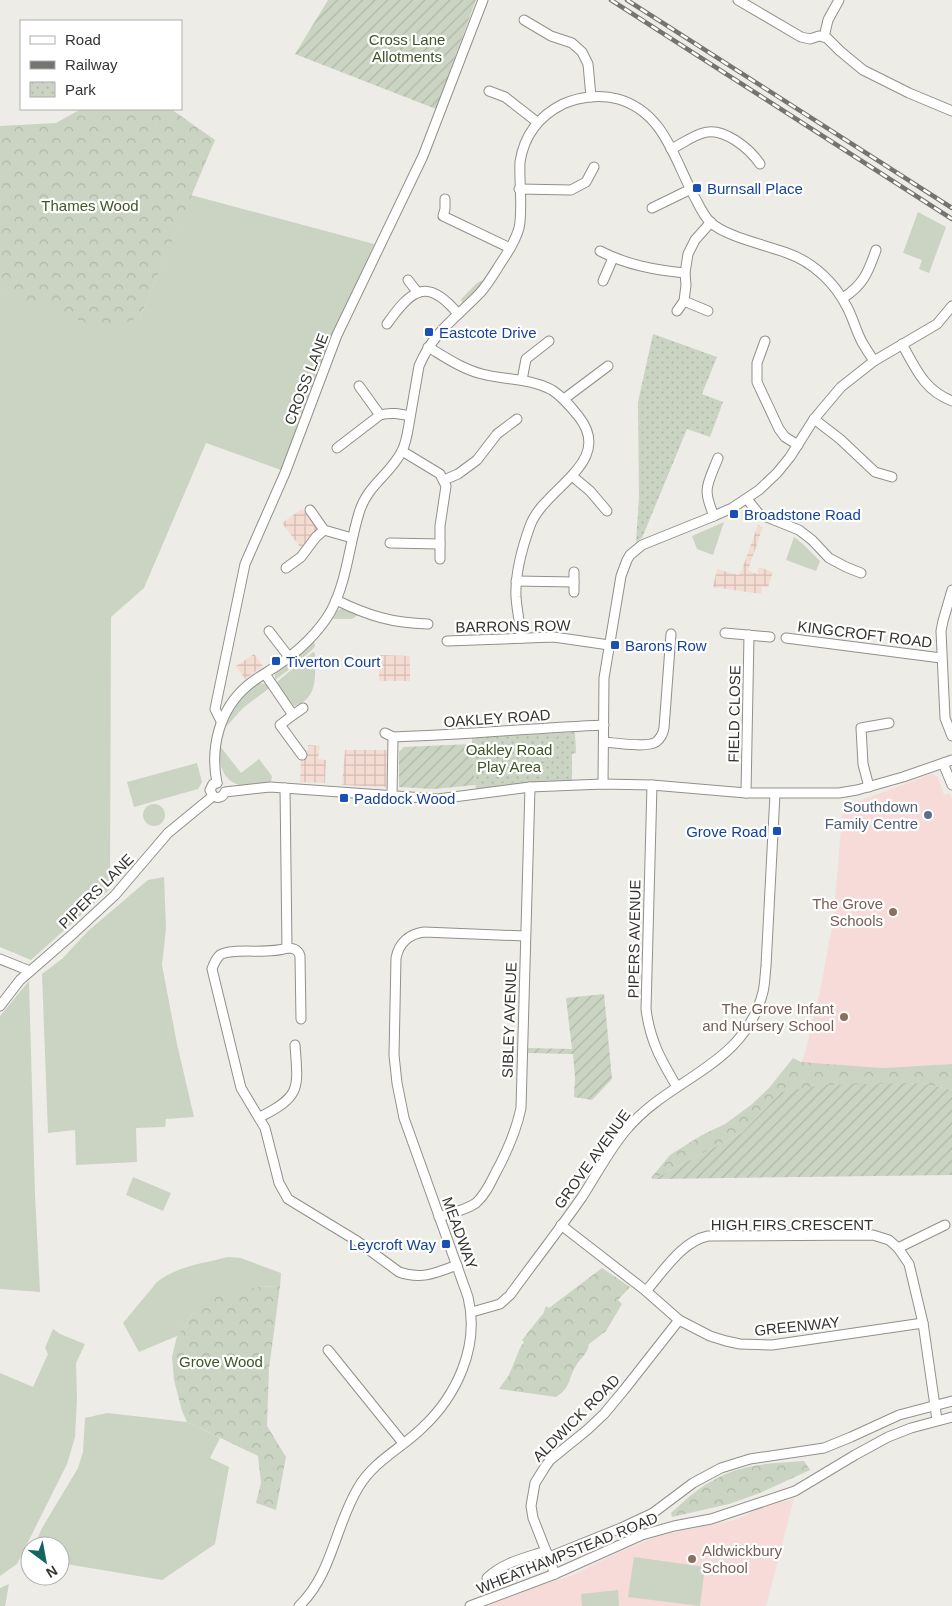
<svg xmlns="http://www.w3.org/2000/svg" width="952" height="1606" viewBox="0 0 952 1606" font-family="Arial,sans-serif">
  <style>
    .industrial { fill: url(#industrial-grid) }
    .education { fill: #f6dbd9 }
    .grass { fill: #cbd4c2 }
    .forest { fill: url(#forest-crowns) }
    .park { fill: url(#park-dots) }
    .garden { fill: url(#garden-furrows) }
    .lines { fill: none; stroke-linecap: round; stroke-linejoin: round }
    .minor-casing { stroke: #92908a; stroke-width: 11 }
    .minor { stroke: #fff; stroke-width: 9 }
    .rail-casing { stroke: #757470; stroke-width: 4.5 }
    .rail { stroke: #fff; stroke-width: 2.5; stroke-dasharray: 8; stroke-linecap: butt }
    .transit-dot { fill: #1a4fb4; stroke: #fff; stroke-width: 2 }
    .service-dot { fill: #5c6f8a; stroke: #fff; stroke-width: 2 }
    .education-dot { fill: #8d6e63; stroke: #fff; stroke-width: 2 }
    .labels { text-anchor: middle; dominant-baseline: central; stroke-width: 4.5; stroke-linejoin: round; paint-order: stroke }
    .park-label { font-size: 15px; fill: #405527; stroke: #fff }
    .transit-label { font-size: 15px; fill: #164399; stroke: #fff; text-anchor: start }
    .street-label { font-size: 15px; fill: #353431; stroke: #fff }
    .service-label { font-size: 15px; fill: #4e5e75; stroke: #fff; text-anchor: end }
    .education-label { font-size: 15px; fill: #785e54; stroke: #fff; text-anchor: end }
  </style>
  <defs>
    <pattern id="industrial-grid" width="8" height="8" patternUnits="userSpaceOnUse" patternTransform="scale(1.25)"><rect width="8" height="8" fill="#f5dcd3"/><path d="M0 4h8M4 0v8" fill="none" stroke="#d3bdb6"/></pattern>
    <pattern id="forest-crowns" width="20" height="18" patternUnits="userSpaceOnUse" patternTransform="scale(1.25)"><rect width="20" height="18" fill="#cbd4c2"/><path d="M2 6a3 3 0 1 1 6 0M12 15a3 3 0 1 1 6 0" fill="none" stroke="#afb7a7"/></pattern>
    <pattern id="park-dots" width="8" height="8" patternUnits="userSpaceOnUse" patternTransform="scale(1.25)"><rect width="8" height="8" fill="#cbd4c2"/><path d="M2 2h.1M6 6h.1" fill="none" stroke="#afb7a7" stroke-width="1.8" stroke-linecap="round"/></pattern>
    <pattern id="garden-furrows" width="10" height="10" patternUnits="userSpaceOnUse" patternTransform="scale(1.25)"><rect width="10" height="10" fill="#cbd4c2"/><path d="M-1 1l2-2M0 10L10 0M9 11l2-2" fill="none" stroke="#afb7a7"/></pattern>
  </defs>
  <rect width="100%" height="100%" fill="#eeece6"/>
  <g class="industrial">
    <polygon points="302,509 317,529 301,548 282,523"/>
    <polygon points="758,525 763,527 748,570 757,574 759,567 773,572 768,587 762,586 761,594 713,587 717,569 738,575 741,572"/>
    <polygon points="254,654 263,666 245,679 236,666"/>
    <polygon points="379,655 410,656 410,681 379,681"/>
    <polygon points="308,745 320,746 318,759 326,760 325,783 300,782 301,758 305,750 308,751"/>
    <polygon points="345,750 387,750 386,787 342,785"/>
  </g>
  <g class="education">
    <polygon points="932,774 938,777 944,795 950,793 952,799 952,1064 883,1068 801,1062 805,1054 821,986 833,921 843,807"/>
    <polygon points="794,1499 766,1606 488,1606 516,1593 573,1575 621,1551 661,1535 734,1520 765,1506"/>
  </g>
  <g class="grass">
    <polygon points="191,195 374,244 356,288 335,329 281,470 206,443 144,588 111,617 110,889 31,960 0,947 0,290 140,317"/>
    <polygon points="918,212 946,227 929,273 919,269 922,260 903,253"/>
    <polygon points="485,279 477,292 462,303 461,299 477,283"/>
    <polygon points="724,522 713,555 697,549 692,536"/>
    <polygon points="794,537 803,544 820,561 816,571 786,560"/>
    <polygon points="344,608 358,615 352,619 333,619 338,610"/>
    <polygon points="314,640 315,647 295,665 275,680 275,674 279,670"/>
    <path d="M313,652L315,653C315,674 319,699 294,706L276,684L278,681Z"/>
    <path d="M258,683L266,684L269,686L268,689L243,708L224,729C228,711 241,691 258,683Z"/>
    <path d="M220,746L241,773L259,759L272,776L271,782C261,784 248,788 239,785C221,779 218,761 220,746Z"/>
    <polygon points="572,761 572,781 521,784 476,789 475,781"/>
    <polygon points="197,763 202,782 198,789 134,807 127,782"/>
    <circle cx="154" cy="815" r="11"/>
    <polygon points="164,877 166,928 162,965 177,1044 194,1117 166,1119 165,1127 136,1128 137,1162 76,1165 75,1130 48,1133 42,974 63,958 88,931 148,880"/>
    <polygon points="29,981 35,1195 40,1292 0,1289 0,1016"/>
    <polygon points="133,1177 171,1193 163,1211 126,1195"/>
    <path d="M228,1257L241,1258L281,1273L280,1286L258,1287L194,1312L177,1336L139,1352L123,1323L157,1282C177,1266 205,1263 228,1257Z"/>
    <polygon points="53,1329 60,1334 85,1344 76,1363 77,1398 75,1437 67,1464 17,1564 0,1576 0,1373 33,1387 48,1354 45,1348"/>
    <polygon points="107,1413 187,1422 220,1438 210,1458 229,1467 215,1544 162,1580 60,1563 60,1546 34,1546 42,1528 78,1468 83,1452 85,1418"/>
    <polygon points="634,1557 705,1567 700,1606 628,1597"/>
    <polygon points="9,1584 5,1606 0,1606 0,1588"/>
    <polygon points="618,1590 619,1606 582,1606 581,1594"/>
  </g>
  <g class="forest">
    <polygon points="81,109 171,109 215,140 140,317 129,321 97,327 0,290 0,126 56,123"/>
    <polygon points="793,1058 801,1062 883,1068 952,1064 952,1090 921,1083 781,1092 743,1132 654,1179 651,1178 670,1155 702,1135 725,1124 751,1105 769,1088"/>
    <path d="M602,1268L630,1287L618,1300L622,1304L606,1331L589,1344C587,1355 583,1355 577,1364C568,1377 572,1387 556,1397L499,1389L509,1375L520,1348L524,1342L522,1340C524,1338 540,1317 543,1314C544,1312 545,1308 546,1306L549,1308Z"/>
    <polygon points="280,1286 269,1369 267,1426 286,1457 276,1510 256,1503 261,1483 258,1456 187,1422 182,1411 174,1380 172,1357 177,1336 194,1312 213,1297 258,1287"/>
    <path d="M804,1461L810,1470L760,1493L729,1504L672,1517L671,1513C684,1501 698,1488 714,1480C741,1464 774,1463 804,1461Z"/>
  </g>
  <g class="park">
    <polygon points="653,334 717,357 702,394 723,402 710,437 687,429 642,538 636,542 639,498 638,402"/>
    <polygon points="575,732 576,753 572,754 572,779 475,785 472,738"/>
  </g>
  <g class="garden">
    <polygon points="328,0 476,0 436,109 295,54"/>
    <polygon points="472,744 475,785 434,789 399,787 399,752 404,747"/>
    <polygon points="604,994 612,1079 592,1100 574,1097 575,1077 573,1054 528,1053 528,1048 572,1049 566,998"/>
    <polygon points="921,1083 952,1090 952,1175 654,1179 743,1132 781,1092 823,1085"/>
  </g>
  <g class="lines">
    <defs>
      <g id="minor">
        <polyline points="738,0 801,37 810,39 819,36 827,38 840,51 863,70 909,93 952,111"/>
        <polyline points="524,20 551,36 572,43 582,52 588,64 591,97"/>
        <polyline points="824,37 828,20 839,0"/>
        <polyline points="489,91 505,97 537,122"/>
        <path d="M671,149C682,144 692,136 703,133C723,126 750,149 760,164"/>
        <polyline points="519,189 571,190 586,182 594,167"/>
        <polyline points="445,199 445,209 443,216 510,248"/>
        <polyline points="652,208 691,189"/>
        <path d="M600,251C627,265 655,270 685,273"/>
        <polyline points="408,280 418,293"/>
        <polyline points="603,281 613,258"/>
        <path d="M843,298C863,285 868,273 876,250"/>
        <polyline points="684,301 708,311"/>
        <polyline points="677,311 684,301 686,285 685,273 688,254 695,240 711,222"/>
        <path d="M387,324C411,290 427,276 458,314"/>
        <polyline points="765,341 757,363 757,382 779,429 785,437 798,445"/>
        <path d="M902,344C916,369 924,390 952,401"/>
        <path d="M428,347C445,357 462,369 482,374C505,380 530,378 552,390C563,397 571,407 579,417C615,463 543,488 530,526C522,548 515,574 516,597C517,611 520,625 522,638"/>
        <polyline points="522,380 526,359 549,341"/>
        <path d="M359,386L380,415C391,412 400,414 410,416"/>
        <polyline points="564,399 608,366"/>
        <polyline points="814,419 840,439 875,472 892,477"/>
        <polyline points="337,448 380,415"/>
        <polyline points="402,451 440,474 446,486 440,526 440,559"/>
        <polyline points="572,476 590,491 607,511"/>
        <polyline points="444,480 458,474 477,460 497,434 517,419"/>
        <polyline points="747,499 759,514 799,530 812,540 829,558 846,567 861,573"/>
        <polyline points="310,510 324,530 352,538"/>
        <path d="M714,516C702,488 707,486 718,458"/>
        <polyline points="390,543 440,544"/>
        <polyline points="286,568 301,557 316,537 324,530"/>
        <polyline points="516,581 574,582"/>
        <polyline points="952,590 943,621 941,631 945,718 952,736"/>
        <polyline points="574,592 574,572"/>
        <path d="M336,600C369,616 392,623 428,624"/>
        <polyline points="269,631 289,657"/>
        <polyline points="725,633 770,637"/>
        <polyline points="786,638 941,658"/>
        <polyline points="447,641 554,637 609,645"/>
        <polyline points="265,674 293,715 303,708"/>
        <polyline points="293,715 280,725 302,755"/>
        <polyline points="221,721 215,709 245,564 285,473 337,335 423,156 483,0"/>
        <path d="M385,733L393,737C464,735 533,728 604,725"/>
        <path d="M604,742C616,743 647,748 656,742C661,738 663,734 664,728L671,634"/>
        <polyline points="943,763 952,785"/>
        <path d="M217,783C210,748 219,710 247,686C256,678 268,672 278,665C298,652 319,632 331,611C347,581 349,545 359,513C367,485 390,475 402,451C407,441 408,429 410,418C413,401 416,383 419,366C434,331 455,319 480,293C489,283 496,270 504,258C510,249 516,239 519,228C523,211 519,181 520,162C524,136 539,116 563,104C579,97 600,94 618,99C664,112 674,159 694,196C699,205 703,215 710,222C726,237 766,245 787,253C813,262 835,283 847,307C853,318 856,331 862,342C866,349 870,355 874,361"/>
        <path d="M217,783L213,784L210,790L213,796C218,799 223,797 225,792L270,787L438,799L530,787L603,784L652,785L746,793H839L857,790L903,777L952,760"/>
        <polyline points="603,784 604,678 621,576 627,560 630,555 642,545 714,516 732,508 759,490 777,473 790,457 814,419 841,387 874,361 937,324 952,306"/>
        <path d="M652,785L646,1009C650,1041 661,1060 677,1087"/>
        <polyline points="869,787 863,764 861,728 889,723"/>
        <path d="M285,788L287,948C293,948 298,949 300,956L301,1019"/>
        <polyline points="746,793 749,635"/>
        <polyline points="392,796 393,737"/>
        <path d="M287,948C269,955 233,947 220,955C216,959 214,963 212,969L241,1088L265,1128L279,1183L288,1199L357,1241L399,1272C421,1280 436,1273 457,1265"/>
        <polyline points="0,959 30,971"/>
        <polyline points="0,1006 20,980 74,933 115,895 168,833 213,796"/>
        <path d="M260,1117C302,1096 298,1088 295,1045"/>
        <path d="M439,1217C452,1213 466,1210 476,1203C485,1195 490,1184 495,1174C507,1152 516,1132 521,1108L530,787"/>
        <polyline points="561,1225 646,1291 679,1320 710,1336 726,1341 740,1344 772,1345 923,1323"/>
        <polyline points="898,1248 945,1225"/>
        <path d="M646,1291C663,1272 682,1241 708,1236L873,1235L889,1240L898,1248L909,1264L923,1323L937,1420"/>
        <path d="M472,1312L500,1304L510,1295C534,1262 559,1230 582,1197C597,1174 609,1150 626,1130C670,1077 744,1067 763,992C765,984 765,974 766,966L775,794"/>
        <polyline points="328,1350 403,1443"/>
        <polyline points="549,1557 621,1528 653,1513 693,1483 721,1468 750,1459 824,1448 851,1437 899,1415 952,1401"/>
        <polyline points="555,1574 533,1518 531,1506 535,1483 545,1467 550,1460 587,1430 604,1414 624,1390 679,1320"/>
        <path d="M487,1578C504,1562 525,1558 546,1551"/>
        <path d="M299,1606C332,1575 335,1526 358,1488C374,1461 399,1450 421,1429C457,1396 480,1346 468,1297L404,1118L397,1083L394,1055L396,958C399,943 409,934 424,932L525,936"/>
        <polyline points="470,1606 555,1574 642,1535 674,1526 711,1519 795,1491 855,1455 888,1437 911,1428 952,1417"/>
      </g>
    </defs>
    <use href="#minor" class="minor-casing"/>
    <use href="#minor" class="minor"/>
    <defs>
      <g id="rail">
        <polyline points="611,0 952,219"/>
        <polyline points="627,0 952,208"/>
      </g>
    </defs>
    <use href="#rail" class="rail-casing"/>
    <use href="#rail" class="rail"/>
  </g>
  <g class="transit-dot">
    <rect x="692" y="183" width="10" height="10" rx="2.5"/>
    <rect x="424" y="327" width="10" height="10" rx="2.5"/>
    <rect x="729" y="509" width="10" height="10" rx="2.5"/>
    <rect x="610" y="640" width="10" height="10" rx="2.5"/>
    <rect x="271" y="656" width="10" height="10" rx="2.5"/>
    <rect x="339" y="793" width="10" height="10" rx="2.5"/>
    <rect x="772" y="826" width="10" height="10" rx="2.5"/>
    <rect x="441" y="1239" width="10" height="10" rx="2.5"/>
  </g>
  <circle class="service-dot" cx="928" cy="815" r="5"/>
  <g class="education-dot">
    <circle cx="893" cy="912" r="5"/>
    <circle cx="844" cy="1017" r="5"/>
    <circle cx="692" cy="1559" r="5"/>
  </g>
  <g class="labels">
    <g class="park-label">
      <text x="407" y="39">Cross Lane<tspan x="407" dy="17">Allotments</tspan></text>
      <text x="90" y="205">Thames Wood</text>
      <text x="509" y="749">Oakley Road<tspan x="509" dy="17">Play Area</tspan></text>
      <text x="221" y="1361">Grove Wood</text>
    </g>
    <g class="transit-label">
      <text x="707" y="188">Burnsall Place</text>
      <text x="439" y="332">Eastcote Drive</text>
      <text x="744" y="514">Broadstone Road</text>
      <text x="625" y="645">Barons Row</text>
      <text x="286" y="661">Tiverton Court</text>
      <text x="354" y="798">Paddock Wood</text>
      <text x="767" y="831" text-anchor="end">Grove Road</text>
      <text x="436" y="1244" text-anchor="end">Leycroft Way</text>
    </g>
    <g class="street-label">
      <text transform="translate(306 379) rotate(-69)">CROSS LANE</text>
      <text transform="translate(513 626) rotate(-1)">BARRONS ROW</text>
      <text transform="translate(865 634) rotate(7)">KINGCROFT ROAD</text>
      <text transform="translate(734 714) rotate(-89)">FIELD CLOSE</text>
      <text transform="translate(497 718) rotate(-4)">OAKLEY ROAD</text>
      <text transform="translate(96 891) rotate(-45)">PIPERS LANE</text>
      <text transform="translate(634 939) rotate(-89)">PIPERS AVENUE</text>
      <text transform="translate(509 1020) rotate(-88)">SIBLEY AVENUE</text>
      <text transform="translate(592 1159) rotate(-54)">GROVE AVENUE</text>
      <text x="792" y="1224">HIGH FIRS CRESCENT</text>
      <text transform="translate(460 1233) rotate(70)">MEADWAY</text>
      <text transform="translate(797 1326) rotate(-6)">GREENWAY</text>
      <text transform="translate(576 1418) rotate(-45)">ALDWICK ROAD</text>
      <text transform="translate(567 1553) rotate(-22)">WHEATHAMPSTEAD ROAD</text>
    </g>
    <g class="service-label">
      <text x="918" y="806">Southdown<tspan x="918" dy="17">Family Centre</tspan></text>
    </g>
    <g class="education-label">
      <text x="883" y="903">The Grove<tspan x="883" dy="17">Schools</tspan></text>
      <text x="834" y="1008">The Grove Infant<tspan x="834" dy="17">and Nursery School</tspan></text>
      <text x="702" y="1550" text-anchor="start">Aldwickbury<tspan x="702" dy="17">School</tspan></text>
    </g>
  </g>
  <rect x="20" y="20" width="162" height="90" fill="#ffffff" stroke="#aeaead"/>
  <rect x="30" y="36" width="25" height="8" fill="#ffffff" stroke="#aeaead"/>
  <text x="65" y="45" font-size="15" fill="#353431">Road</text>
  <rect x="30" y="61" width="25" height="8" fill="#757470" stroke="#aeaead"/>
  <text x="65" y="70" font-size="15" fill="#353431">Railway</text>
  <rect x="30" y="82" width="25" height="15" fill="url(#park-dots)" stroke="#aeaead"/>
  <text x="65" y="95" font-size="15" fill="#353431">Park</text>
  <g transform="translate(45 1561) rotate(148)"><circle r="24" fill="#ffffff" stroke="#aeaead"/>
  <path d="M0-4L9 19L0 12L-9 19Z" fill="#166460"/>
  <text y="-8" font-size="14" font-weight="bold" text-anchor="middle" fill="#353431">N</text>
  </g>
</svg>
